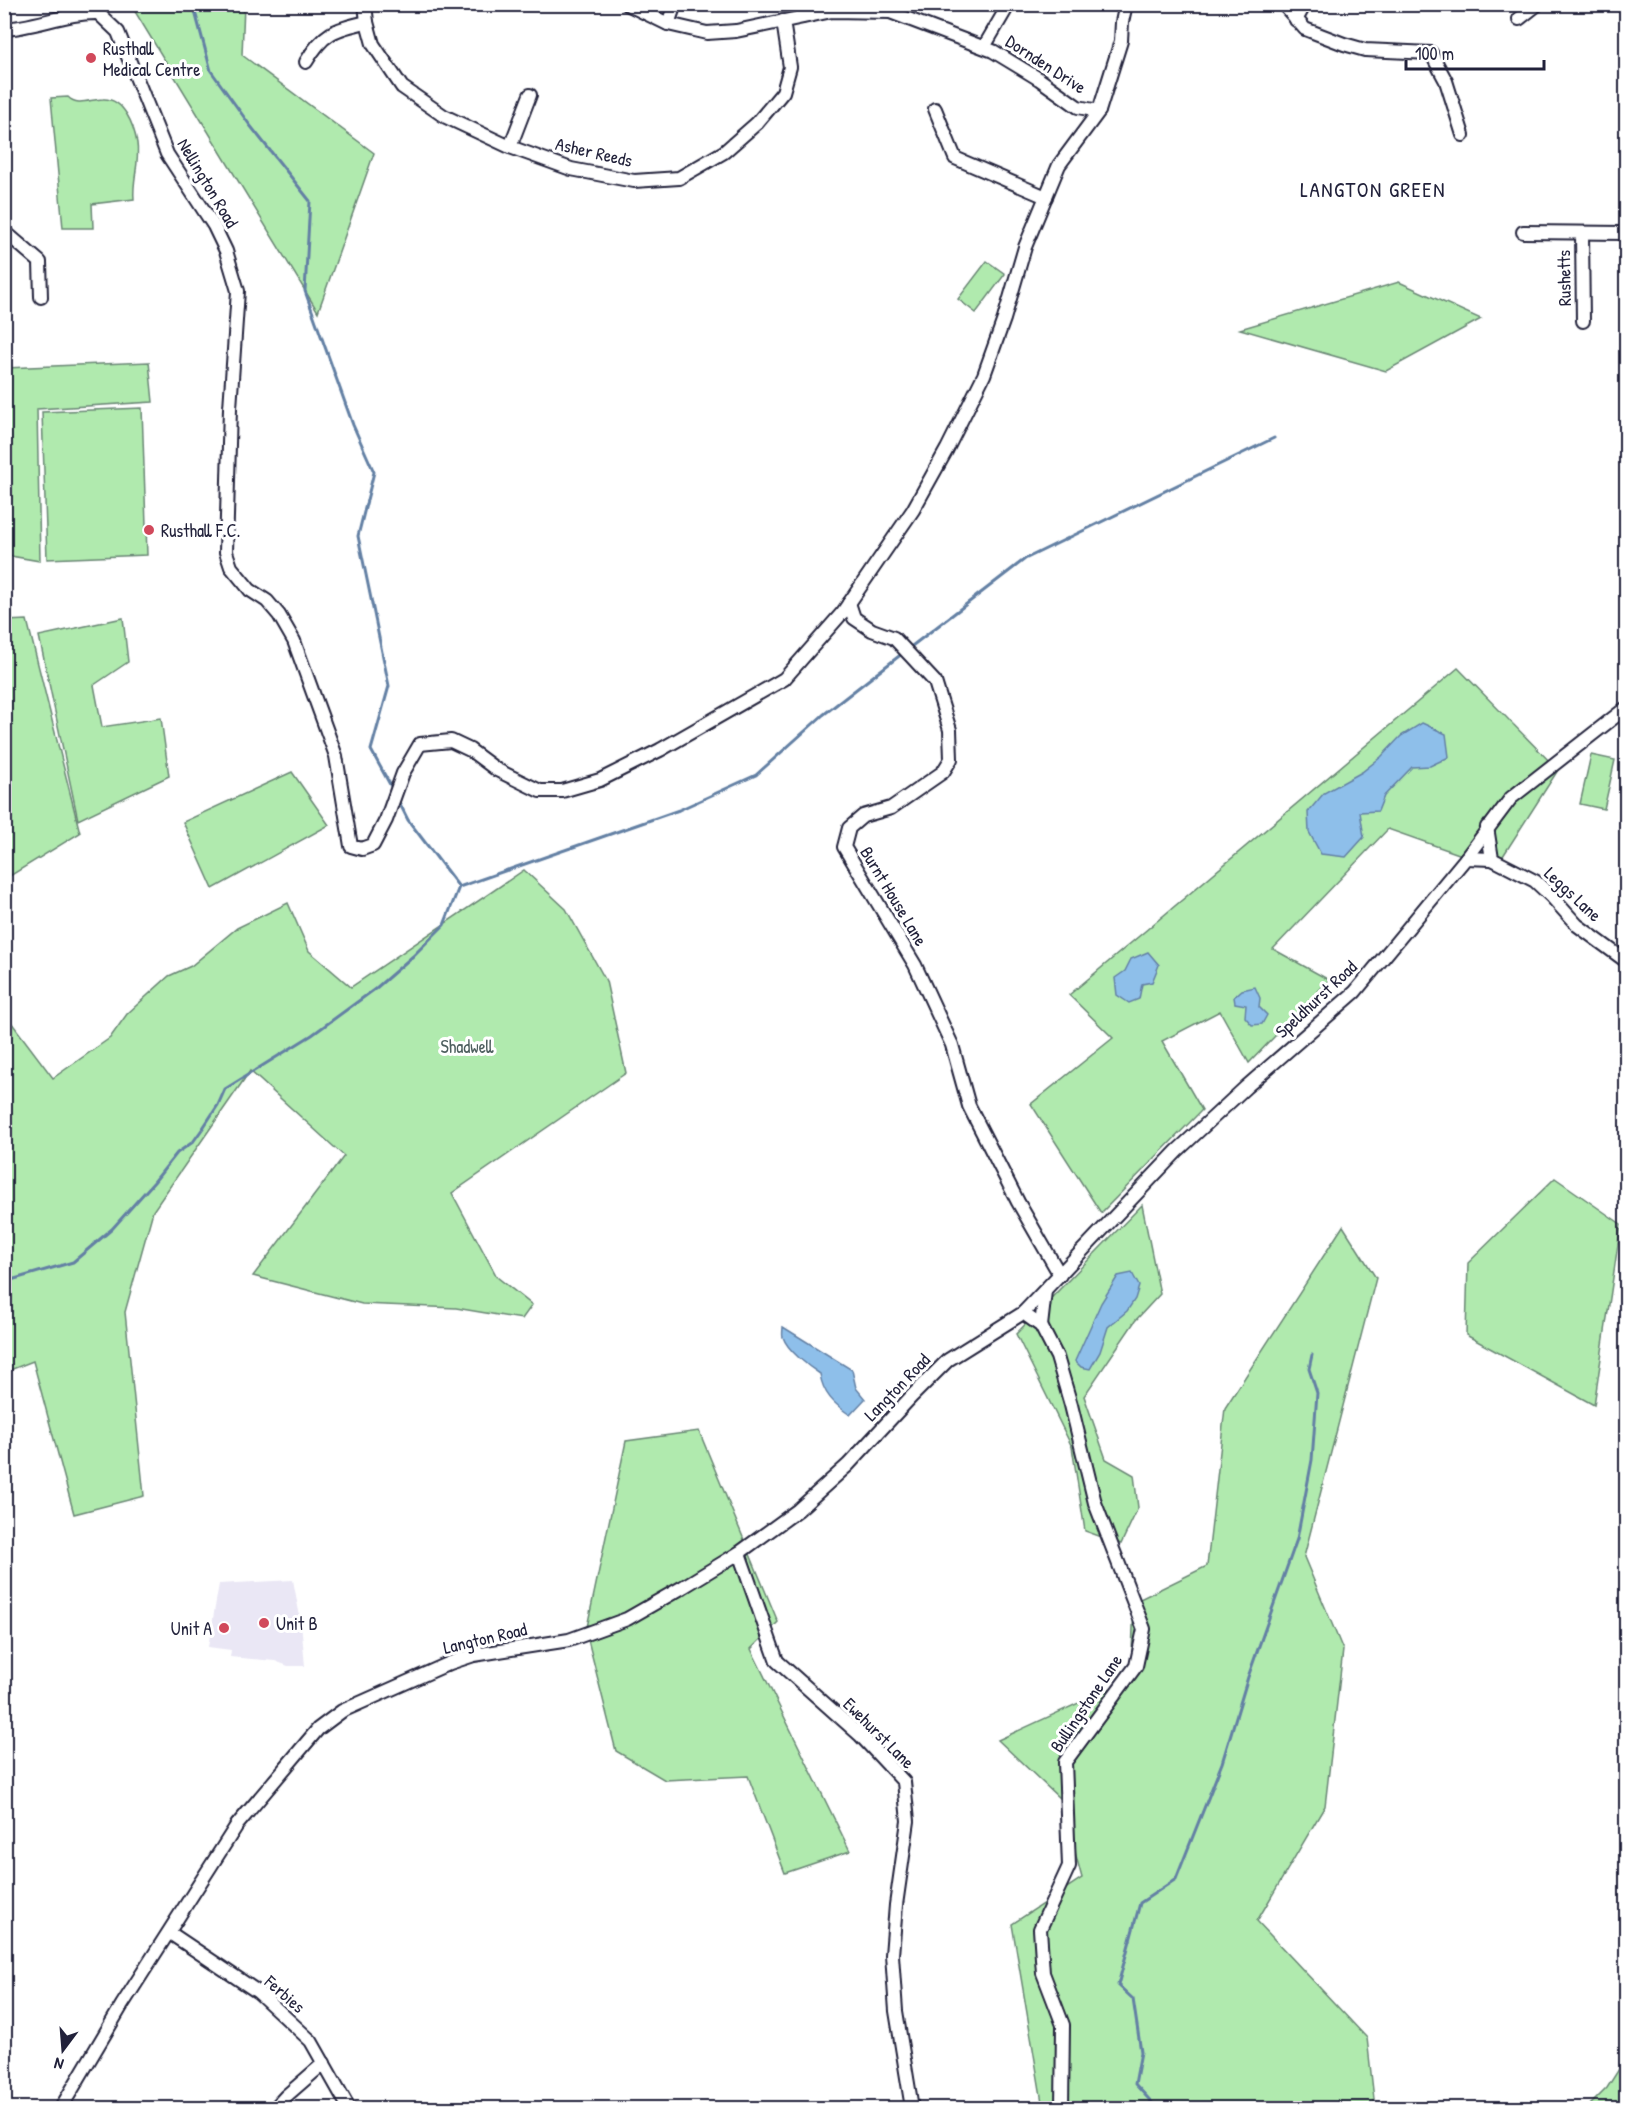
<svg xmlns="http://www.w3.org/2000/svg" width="1631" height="2113" viewBox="0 0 1631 2113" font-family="'Patrick Hand',sans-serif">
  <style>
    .built { fill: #eae7f5 }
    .green { fill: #b0eaae; stroke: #698674; stroke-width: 1.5 }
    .water { fill: #8ebfea; stroke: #6380a4; stroke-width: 1.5 }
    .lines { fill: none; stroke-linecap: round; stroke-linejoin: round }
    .stream { stroke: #6380a4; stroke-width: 3 }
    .minor-casing { stroke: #22223b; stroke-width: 16 }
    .minor { stroke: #fff; stroke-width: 12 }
    .poi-dot { fill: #d1495b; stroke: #fff; stroke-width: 2 }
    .labels { text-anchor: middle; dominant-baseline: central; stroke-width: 6; stroke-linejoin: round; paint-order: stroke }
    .poi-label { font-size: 18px; fill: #22223b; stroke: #fff; text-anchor: start }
    .street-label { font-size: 18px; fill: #22223b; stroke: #fff }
    .park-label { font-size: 18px; fill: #4d5e5e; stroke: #fff }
    .quarter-label { font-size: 21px; letter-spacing: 1.5px; fill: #22223b; stroke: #fff }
  </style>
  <rect width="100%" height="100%" fill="#fff"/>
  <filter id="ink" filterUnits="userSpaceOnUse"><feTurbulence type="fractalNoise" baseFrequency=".0167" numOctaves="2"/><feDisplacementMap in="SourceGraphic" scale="12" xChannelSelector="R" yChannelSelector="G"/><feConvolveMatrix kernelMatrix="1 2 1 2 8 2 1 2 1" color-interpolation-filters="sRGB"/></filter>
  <g filter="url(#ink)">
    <polygon class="built" points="293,1580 301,1622 305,1666 288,1666 275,1661 230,1657 231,1650 208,1647 219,1584"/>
    <g class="green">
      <polygon points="131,5 244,5 242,55 374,153 318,312"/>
      <path d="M68,97C78,107 90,99 103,99C124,98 134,126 137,143C140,162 132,181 134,199L92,204L93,228H63L51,98Z"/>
      <polygon points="987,261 1005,274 976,313 958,299"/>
      <polygon points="1399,282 1481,319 1386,371 1240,329"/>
      <polygon points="149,362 153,402 37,409 40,561 5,555 5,368"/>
      <polygon points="142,408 147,555 47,559 42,412"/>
      <polygon points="123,618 128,662 94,685 102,727 161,718 169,776 78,820 39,636"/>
      <polygon points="27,620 80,833 5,879 5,621"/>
      <polygon points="1458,668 1558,770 1496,867 1388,829 1273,949 1329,980 1249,1063 1220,1011 1162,1041 1202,1110 1101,1213 1031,1104 1113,1038 1069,995"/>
      <polygon points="1591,755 1615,760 1604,809 1580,804"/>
      <polygon points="292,772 329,825 213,889 183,822"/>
      <polygon points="524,870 566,909 606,981 626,1073 452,1193 497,1277 532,1305 522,1319 456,1308 362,1304 253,1276 344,1156 250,1071 153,1211 125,1312 144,1496 74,1514 33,1361 5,1372 5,1014 53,1078 110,1038 127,1014 169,976 191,966 237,928 288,903 309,951 351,987"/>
      <polygon points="1555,1178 1621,1224 1594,1405 1466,1335 1468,1263"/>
      <polygon points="1142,1205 1160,1294 1135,1321 1084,1396 1106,1459 1134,1475 1138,1508 1121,1544 1085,1531 1072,1447 1016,1334"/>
      <polygon points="1343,1226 1376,1278 1304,1557 1343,1650 1325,1806 1257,1921 1367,2038 1375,2108 1043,2108 1012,1924 1082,1878 1061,1800 998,1740 1131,1679 1134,1602 1207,1566 1225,1408"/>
      <polygon points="699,1431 778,1622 751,1649 850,1851 785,1873 748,1776 665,1780 616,1751 586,1632 626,1441"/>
      <polygon points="1626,2058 1626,2108 1587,2108 1607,2088"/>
    </g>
    <g class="water">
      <polygon points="1422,723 1446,734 1449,757 1430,766 1412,767 1384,796 1378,811 1360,812 1364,837 1346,857 1321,854 1309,832 1308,812 1324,793 1362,772 1381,757 1401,736"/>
      <polygon points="1148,952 1159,965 1152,982 1142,984 1139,999 1129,1003 1117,995 1115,978 1125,971 1131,959"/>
      <polygon points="1255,987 1260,998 1259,1007 1267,1015 1262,1024 1252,1025 1245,1017 1246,1005 1235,1003 1234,997 1242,990"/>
      <polygon points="1132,1273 1139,1286 1135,1299 1127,1311 1108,1327 1100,1352 1090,1369 1081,1367 1075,1361 1101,1303 1118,1276"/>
      <path d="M783,1327L852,1370L856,1388L865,1399L850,1415C834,1404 823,1394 820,1374C809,1367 787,1350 783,1337C782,1336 783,1328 783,1327Z"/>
    </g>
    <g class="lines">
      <g class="stream">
        <polyline points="193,4 211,71 249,124 310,201 305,291 353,425 374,472 358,536 389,686 371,750 393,790"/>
        <polyline points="908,649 1025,559 1274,438"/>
        <polyline points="397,798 408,820 459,887 679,810 756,775 823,715 903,653"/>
        <polyline points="4,1282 73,1262 112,1229 154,1182 177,1153 193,1142 203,1128 218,1105 225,1089 312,1035 375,989 413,956 444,925 459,887"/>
        <polyline points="1157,2108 1135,2084 1141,2052 1133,1999 1118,1985 1140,1903 1176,1879 1222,1763 1248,1677 1297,1539 1312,1460 1317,1393 1309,1369 1312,1355"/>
      </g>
      <defs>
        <g id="minor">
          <polyline points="365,4 367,22 373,44 402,87 444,116 510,147 571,169 634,181 679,178 724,152 757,123 783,92 790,67 783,21"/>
          <polyline points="627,4 668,24 707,33 736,31 832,11 890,12 993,51 1039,79 1078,107 1099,111"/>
          <polyline points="800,4 802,17"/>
          <polyline points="1283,4 1305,29 1344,44 1365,50 1431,53 1446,81 1463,135"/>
          <polyline points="1620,4 1626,6"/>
          <polyline points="1519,19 1538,4"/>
          <polyline points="1296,20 1305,4"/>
          <polyline points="668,24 675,4"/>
          <path d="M4,29C36,27 68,12 98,13L118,32L167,154L214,226L226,251L238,291L230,408L226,552L231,567L250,590L267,601L279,615L294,641L336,756L351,846L362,849L373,845L386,820L403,773L420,744L451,741L470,750L497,770L540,791H562L600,780L660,750L784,679L843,612L913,510L947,449L984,375L1004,319L1025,247L1059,165L1099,111L1121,41L1122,22L1126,4"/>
          <polyline points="984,47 1005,11 1006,4"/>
          <path d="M306,62C323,33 334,29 367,22"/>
          <polyline points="935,109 955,158 1046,197"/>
          <polyline points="510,147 530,95"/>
          <polyline points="4,231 40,262 41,297"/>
          <polyline points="1523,232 1626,233"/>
          <polyline points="1582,233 1583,321"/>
          <polyline points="849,603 854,618 872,630 894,638 935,682 950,730 951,759 943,772 891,808 863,816 849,828 844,847 915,965 952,1045 969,1106 1018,1202 1060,1275"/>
          <polyline points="1487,827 1492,859"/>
          <polyline points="1466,858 1492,859 1535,881 1551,896 1577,925 1626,961"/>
          <polyline points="1023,1313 1041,1326 1057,1357 1071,1405 1095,1503 1144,1629 1136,1666 1065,1762 1069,1866 1040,1929 1043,1973 1063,2025 1062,2108"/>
          <polyline points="1041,1326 1045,1291"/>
          <polyline points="739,1553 777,1661 860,1735 904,1782 908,1821 896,1905 892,1955 896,2011 912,2108"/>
          <polyline points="170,1933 258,1992 311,2041 349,2108"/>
          <polyline points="61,2108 122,2005 237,1825 318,1729 342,1711 450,1663 474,1655 569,1640 627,1619 683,1587 739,1553 798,1510 848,1465 912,1396 948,1360 1023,1313 1177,1151 1246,1087 1355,992 1466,858 1511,798 1626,708"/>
          <polyline points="275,2108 286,2096 324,2063"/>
        </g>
      </defs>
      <use href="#minor" class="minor-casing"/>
      <use href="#minor" class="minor"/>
    </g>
  </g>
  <g class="poi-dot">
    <circle cx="91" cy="58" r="6"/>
    <circle cx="149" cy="530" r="6"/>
    <circle cx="264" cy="1623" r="6"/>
    <circle cx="224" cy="1628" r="6"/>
  </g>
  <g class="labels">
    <g class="poi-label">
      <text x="103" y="48">Rusthall<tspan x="103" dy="21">Medical Centre</tspan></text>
      <text x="161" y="530">Rusthall F.C.</text>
      <text x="276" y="1623">Unit B</text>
      <text x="212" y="1628" text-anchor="end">Unit A</text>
    </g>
    <g class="street-label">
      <text transform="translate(1046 64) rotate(33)">Dornden Drive</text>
      <text transform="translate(594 152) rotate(13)">Asher Reeds</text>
      <text transform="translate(208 183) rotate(59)">Nellington Road</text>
      <text transform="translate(1564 278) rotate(-91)">Rushetts</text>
      <text transform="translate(1573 894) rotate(43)">Leggs Lane</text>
      <text transform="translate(894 896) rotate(59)">Burnt House Lane</text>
      <text transform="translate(1316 999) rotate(-43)">Speldhurst Road</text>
      <text transform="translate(897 1387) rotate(-46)">Langton Road</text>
      <text transform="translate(485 1638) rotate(-13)">Langton Road</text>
      <text transform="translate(1086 1703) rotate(-56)">Bullingstone Lane</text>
      <text transform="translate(879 1733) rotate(45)">Ewehurst Lane</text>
      <text transform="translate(285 1994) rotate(41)">Ferbies</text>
    </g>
    <g class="park-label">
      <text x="467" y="1046">Shadwell</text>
    </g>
    <g class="quarter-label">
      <text x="1373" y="189">LANGTON GREEN</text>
    </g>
  </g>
  <rect width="1631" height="2113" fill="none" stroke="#fff" stroke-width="24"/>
  <rect x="12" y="12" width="1607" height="2089" fill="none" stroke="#22223b" stroke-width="2" filter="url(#ink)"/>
  <g transform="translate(63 2050) rotate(196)" stroke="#ffffff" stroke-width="4.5" paint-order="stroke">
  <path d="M0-4.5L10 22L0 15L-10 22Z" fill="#22223b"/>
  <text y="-9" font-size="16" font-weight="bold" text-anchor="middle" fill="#22223b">N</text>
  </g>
  <path d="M1406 60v9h138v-9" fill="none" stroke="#22223b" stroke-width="3"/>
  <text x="1415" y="60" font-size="18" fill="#22223b" stroke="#ffffff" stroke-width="4.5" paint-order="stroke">100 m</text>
</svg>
